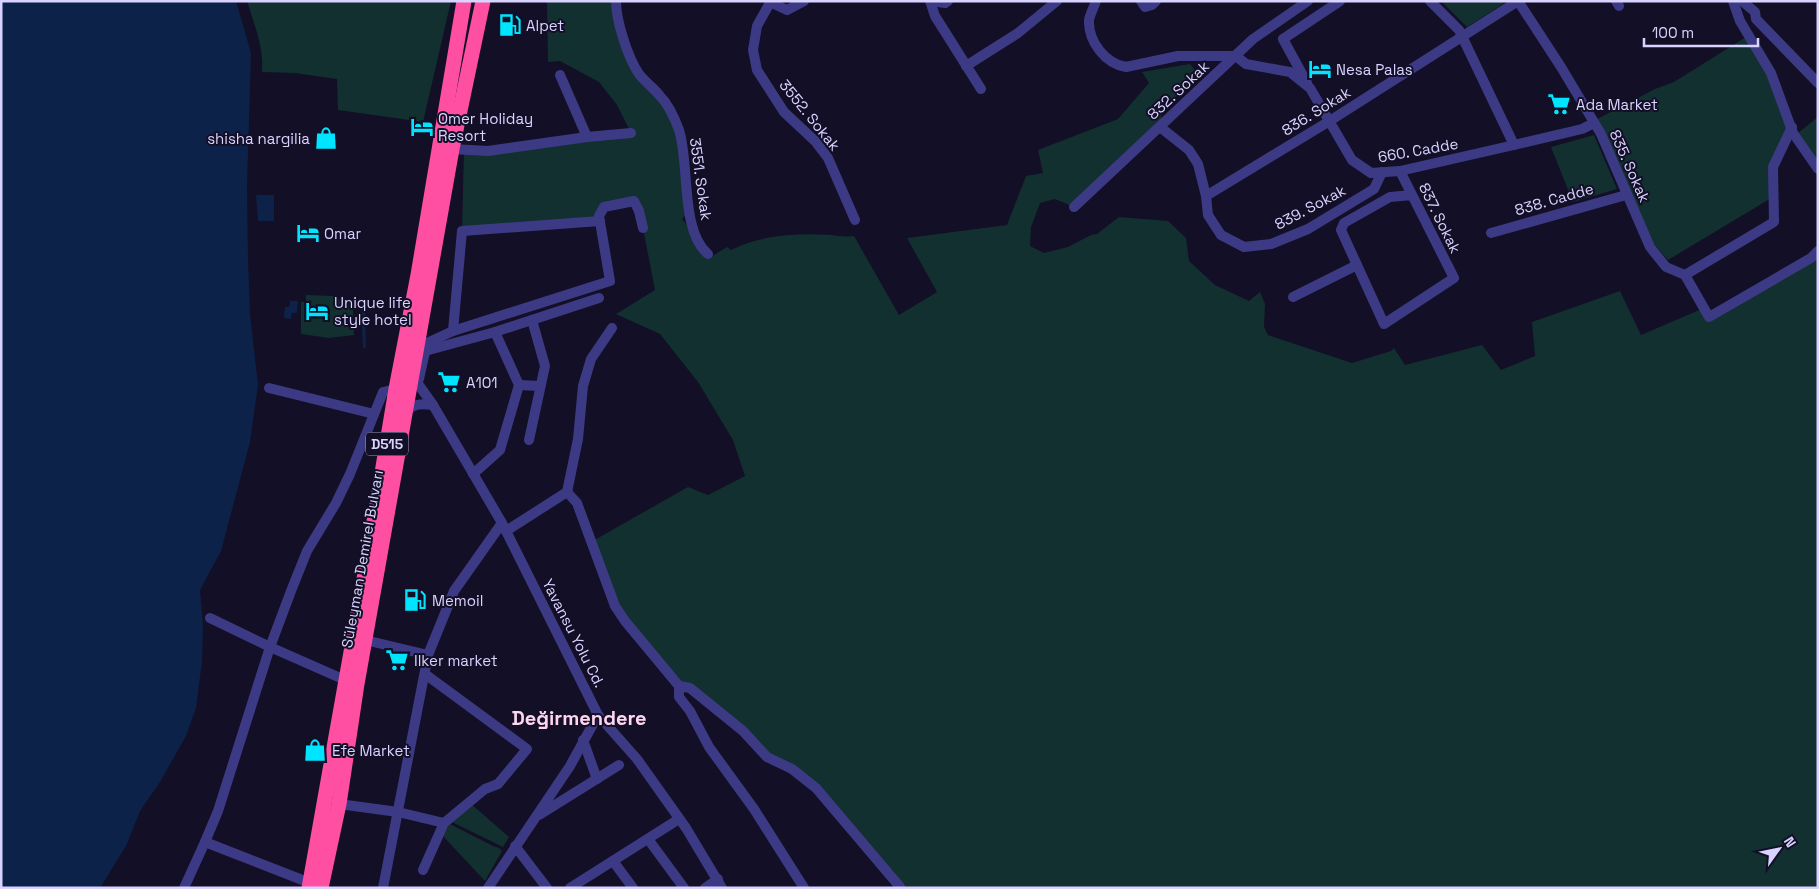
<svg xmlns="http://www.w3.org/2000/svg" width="1819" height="889" viewBox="0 0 1819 889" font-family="'Space Grotesk',sans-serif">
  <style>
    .green { fill: #12302f }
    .water { fill: #0c2248 }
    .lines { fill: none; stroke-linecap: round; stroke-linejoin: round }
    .minor { stroke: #3d3a85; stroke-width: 10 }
    .highway { stroke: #ff4fa3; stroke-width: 15 }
    .labels { text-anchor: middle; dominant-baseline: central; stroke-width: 4; stroke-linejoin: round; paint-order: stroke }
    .shield { fill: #130f26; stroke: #9e99be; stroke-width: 1 }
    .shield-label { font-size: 14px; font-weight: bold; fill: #d9d4ff }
    .poi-label { font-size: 15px; fill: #d9d4ff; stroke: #130f26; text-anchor: start }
    .street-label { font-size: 15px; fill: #d9d4ff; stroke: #130f26 }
    .district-label { font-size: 20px; font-weight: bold; fill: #ffd6f0; stroke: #130f26 }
  </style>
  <rect width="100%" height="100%" fill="#130f26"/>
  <g class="green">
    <path d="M247,1H451L423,122L338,110L337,79L295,73L262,72C264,47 254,24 247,1Z"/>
    <path d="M547,1H616L630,54L679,130L689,211L682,219L693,232L709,258L727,247L731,250C760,235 798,233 831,235C839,236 845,237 854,236L899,315L937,292L907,238L1007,225L1026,176L1043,173L1038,150L1118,119L1149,83L1142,72L1190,64L1199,75L1162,110L1160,127L1074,207L1055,199L1040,203L1031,227L1030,246L1044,253L1068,247L1091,235L1097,234L1119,217L1168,221L1186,238L1189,261L1215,285L1249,301L1260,292L1265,304L1264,327L1268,335L1352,363L1391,351L1394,348L1405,365L1482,345L1501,370L1535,356L1532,322L1620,291L1641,335L1704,308L1709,316L1818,251V888H902L816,788L767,757L743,731L679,686L625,621L591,542L688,487L708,495L745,476L733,440L698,382L660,334L616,314L655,290L643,228L634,201L604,207L600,221L462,231L464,150L631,133L617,105L599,82L560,61L548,62Z"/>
    <polygon points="1441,1 1504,1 1503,4 1467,27"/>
    <polygon points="1746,37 1758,50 1792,127 1779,155 1773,197 1668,260 1654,244 1597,119 1655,89 1674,82"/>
    <polygon points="1818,117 1818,169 1798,133"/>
    <polygon points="1594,135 1617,189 1573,202 1551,147"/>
    <polygon points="306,295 333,296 353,306 354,335 329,338 301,334 301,302 306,302"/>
    <polygon points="470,803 509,837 503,847 452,822"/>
    <polygon points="450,824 493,846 499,848 502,851 485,881 442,835"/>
  </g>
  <g class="water">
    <polygon points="1,1 236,1 251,53 247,188 248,258 250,314 258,385 250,442 221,551 200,590 203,625 202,661 196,708 186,736 160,782 140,811 126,846 100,888 1,888"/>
    <polygon points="256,195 274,195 274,221 258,221"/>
    <polygon points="290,301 298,301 297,313 292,313 291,319 284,318 285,307 289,307"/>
    <polygon points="361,308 365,308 366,348 363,348"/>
  </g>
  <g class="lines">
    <g class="minor">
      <path d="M616,1C616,21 628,58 639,74C645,82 654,88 660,96C668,104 675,119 679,130C690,164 680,231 708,254"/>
      <polyline points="771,1 757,26 753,50 757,70 784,112 815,141 828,158 855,220"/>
      <polyline points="930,1 935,16 981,89"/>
      <polyline points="932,1 945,3 948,1"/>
      <path d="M1096,1C1094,7 1090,14 1089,20C1088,42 1106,64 1126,67L1178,56H1236L1246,64L1290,72L1310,88L1352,160L1371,173L1400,171L1514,145L1582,129L1594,123"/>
      <polyline points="1141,1 1145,7 1152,5 1156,1"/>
      <polyline points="1430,1 1459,30 1514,145"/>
      <polyline points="1518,1 1561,67 1601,134 1650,247 1666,267 1685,275 1709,317 1811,258 1818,251"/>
      <polyline points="1616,1 1619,6"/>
      <polyline points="1733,1 1740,21 1771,73 1793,133 1818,169"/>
      <polyline points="1742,1 1755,12 1756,19 1818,83"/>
      <polyline points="772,3 787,10 804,1"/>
      <polyline points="966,66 1018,33 1057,1"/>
      <polyline points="560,75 587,137"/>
      <polyline points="1307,83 1283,39 1340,1"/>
      <polyline points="1160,127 1189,150 1198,164 1206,196 1208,215 1221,235 1244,247 1271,244 1308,229 1374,189 1382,172"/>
      <polyline points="452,149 488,151 587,137 631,133"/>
      <polyline points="1400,171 1454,278 1384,324 1341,230 1344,223 1390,197 1412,195"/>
      <polyline points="1206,196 1328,122 1518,1"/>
      <polyline points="1074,207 1253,39 1308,1"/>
      <polyline points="1491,233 1626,195"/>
      <polyline points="1685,275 1774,222 1773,167 1792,127"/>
      <polyline points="1293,297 1357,265"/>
      <polyline points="453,331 462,231 600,221"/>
      <polyline points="425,351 495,332 599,298"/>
      <polyline points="411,374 433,405 502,523 598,715 637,759 686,828 722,888"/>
      <polyline points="419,379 427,343 453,331 610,281 599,216 604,207 634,201 639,211 643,228"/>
      <polyline points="519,385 540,386"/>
      <polyline points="269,388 374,414"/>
      <path d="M405,412C415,404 420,403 433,405"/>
      <polyline points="529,440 545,366 532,320"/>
      <polyline points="473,474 500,450 519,385 495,332"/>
      <polyline points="567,492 577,503 615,606 625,621 679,686 679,697 690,711 709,747 754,809 804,888"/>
      <polyline points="506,531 567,492 578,439 583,386 591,359 612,328"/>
      <polyline points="210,618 270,647 345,680"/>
      <polyline points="365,640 428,655"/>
      <polyline points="679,686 690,688 743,731 767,757 792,769 816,788 900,887"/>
      <polyline points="583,740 597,779"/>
      <polyline points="339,804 398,812 444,823"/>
      <polyline points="539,815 619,765"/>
      <polyline points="648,839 684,888"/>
      <polyline points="205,842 218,811 270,647 291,591 307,551 336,503 350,474 383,392 396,389"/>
      <polyline points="515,846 547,888"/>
      <polyline points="613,861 633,888"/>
      <polyline points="423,870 444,823 485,789 498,784 527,749 425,674"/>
      <polyline points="184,888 205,842 310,883"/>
      <polyline points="383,888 428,655 454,591 502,523"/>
      <polyline points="488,888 570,766 598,715"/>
      <polyline points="570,888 679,819"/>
      <polyline points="705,888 718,879"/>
    </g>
    <g class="highway">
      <polyline points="309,888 369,551 396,389 418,275 464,1"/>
      <polyline points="321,888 339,804 357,684 452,149 483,1"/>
    </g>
  </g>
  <defs>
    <symbol id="fuel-bare" viewBox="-9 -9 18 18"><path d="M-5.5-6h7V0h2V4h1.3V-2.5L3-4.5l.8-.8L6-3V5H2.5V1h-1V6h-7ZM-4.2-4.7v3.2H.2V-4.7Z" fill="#00e5ff" stroke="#130f26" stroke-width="2.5" paint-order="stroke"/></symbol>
    <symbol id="hotel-bare" viewBox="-9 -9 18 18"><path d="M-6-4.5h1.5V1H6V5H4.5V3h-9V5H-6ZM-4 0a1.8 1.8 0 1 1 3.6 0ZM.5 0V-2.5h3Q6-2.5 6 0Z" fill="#00e5ff" stroke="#130f26" stroke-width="2.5" paint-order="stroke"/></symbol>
    <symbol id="supermarket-bare" viewBox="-9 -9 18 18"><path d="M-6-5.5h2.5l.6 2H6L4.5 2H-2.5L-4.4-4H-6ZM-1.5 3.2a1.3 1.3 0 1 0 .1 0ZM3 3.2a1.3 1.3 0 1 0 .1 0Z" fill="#00e5ff" stroke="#130f26" stroke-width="2.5" paint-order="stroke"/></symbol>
    <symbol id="shop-bare" viewBox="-9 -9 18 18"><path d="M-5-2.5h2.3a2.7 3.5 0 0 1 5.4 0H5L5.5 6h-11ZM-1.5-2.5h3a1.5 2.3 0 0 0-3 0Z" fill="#00e5ff" stroke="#130f26" stroke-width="2.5" paint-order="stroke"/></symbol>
  </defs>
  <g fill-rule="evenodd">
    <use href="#fuel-bare" x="494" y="9" width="32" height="32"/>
    <use href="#hotel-bare" x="1304" y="53" width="32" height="32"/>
    <use href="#supermarket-bare" x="1543" y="88" width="32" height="32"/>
    <use href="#hotel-bare" x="406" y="111" width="32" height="32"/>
    <use href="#shop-bare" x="310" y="122" width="32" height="32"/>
    <use href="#hotel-bare" x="292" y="217" width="32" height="32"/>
    <use href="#hotel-bare" x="301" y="295" width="32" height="32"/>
    <use href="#supermarket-bare" x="433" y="366" width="32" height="32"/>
    <use href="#fuel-bare" x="399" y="584" width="32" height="32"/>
    <use href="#supermarket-bare" x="381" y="644" width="32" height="32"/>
    <use href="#shop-bare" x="299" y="734" width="32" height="32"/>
  </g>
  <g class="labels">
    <rect class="shield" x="366" y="432.5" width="42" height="23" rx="4"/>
    <g class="shield-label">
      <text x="387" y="444">D515</text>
    </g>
    <g class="poi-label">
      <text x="526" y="25">Alpet</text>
      <text x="1336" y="69">Nesa Palas</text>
      <text x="1576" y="104">Ada Market</text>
      <text x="438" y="118">Omer Holiday<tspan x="438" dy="17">Resort</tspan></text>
      <text x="310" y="138" text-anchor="end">shisha nargilia</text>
      <text x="324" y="233">Omar</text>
      <text x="334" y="302">Unique life<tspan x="334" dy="17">style hotel</tspan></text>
      <text x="466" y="382">A101</text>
      <text x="432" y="600">Memoil</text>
      <text x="414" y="660">Ilker market</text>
      <text x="332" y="750">Efe Market</text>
    </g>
    <g class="street-label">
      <text transform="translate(1178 90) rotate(-43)">832. Sokak</text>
      <text transform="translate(1316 111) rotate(-32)">836. Sokak</text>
      <text transform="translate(810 115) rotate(51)">3552. Sokak</text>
      <text transform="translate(1418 150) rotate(-10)">660. Cadde</text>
      <text transform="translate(1630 166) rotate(66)">835. Sokak</text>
      <text transform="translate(701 179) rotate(82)">3551. Sokak</text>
      <text transform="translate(1554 199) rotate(-16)">838. Cadde</text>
      <text transform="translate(1310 207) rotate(-28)">839. Sokak</text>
      <text transform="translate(1440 218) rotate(64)">837. Sokak</text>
      <text transform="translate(362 559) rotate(-80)">Süleyman Demirel Bulvarı</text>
      <text transform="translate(574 633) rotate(63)">Yavansu Yolu Cd.</text>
    </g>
    <g class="district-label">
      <text x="579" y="718">Değirmendere</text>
    </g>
  </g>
  <rect width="1819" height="889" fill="none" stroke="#d9d4ff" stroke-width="5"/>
  <g transform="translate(1779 849) rotate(57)" stroke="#130f26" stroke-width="4" paint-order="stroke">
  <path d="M0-4L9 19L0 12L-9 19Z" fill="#d9d4ff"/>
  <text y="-8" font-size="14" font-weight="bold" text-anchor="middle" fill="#d9d4ff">N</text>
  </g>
  <path d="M1644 38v8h114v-8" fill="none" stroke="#d9d4ff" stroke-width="2.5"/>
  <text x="1652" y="38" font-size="15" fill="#d9d4ff" stroke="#130f26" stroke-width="4" paint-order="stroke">100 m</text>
</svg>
